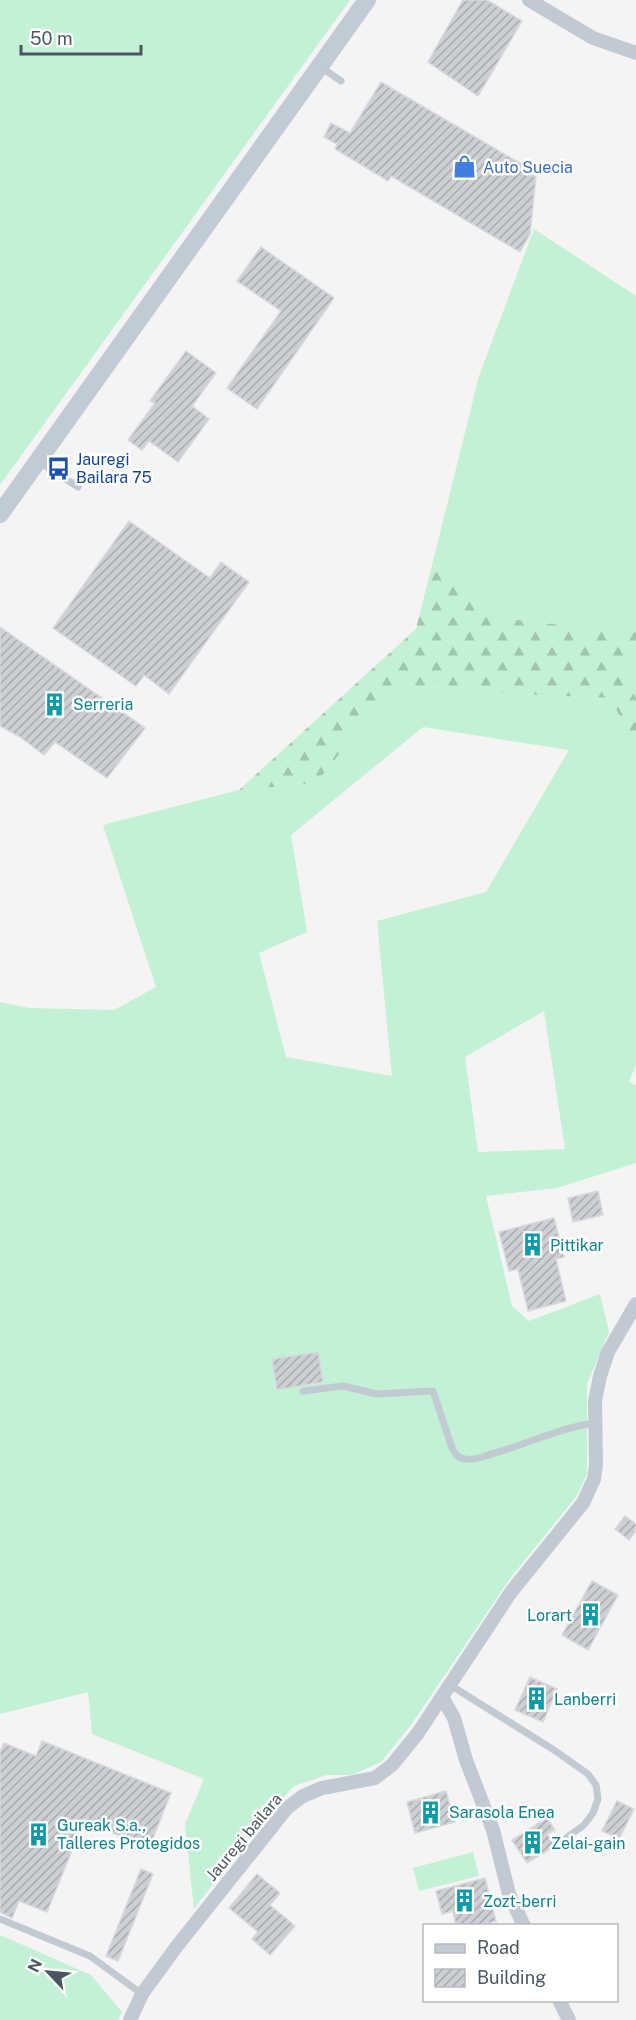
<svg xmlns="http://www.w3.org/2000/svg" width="636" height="2020" viewBox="0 0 636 2020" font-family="'Public Sans',sans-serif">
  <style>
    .grass { fill: #c3f1d5; fill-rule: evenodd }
    .forest { fill: url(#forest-firs) }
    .building { fill: url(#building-hatch); stroke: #d7d9de; stroke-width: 1.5 }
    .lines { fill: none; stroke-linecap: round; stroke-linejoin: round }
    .service { stroke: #c1cad2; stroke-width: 7 }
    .minor { stroke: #c1cad2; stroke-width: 14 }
    .secondary { stroke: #c1cbd6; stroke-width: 18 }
    .labels { text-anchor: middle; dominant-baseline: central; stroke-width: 5; stroke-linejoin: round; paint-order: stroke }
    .shop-label { font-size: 16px; fill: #366cbe; stroke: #fff; text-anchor: start }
    .transit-label { font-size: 16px; fill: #164399; stroke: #fff; text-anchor: start }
    .culture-label { font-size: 16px; fill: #0d838f; stroke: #fff; text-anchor: start }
    .street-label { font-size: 16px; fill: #4a5661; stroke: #fff }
  </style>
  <defs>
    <pattern id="forest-firs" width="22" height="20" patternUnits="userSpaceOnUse" patternTransform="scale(1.5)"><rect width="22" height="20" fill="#c3f1d5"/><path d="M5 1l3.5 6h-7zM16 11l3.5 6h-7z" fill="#a0c6b0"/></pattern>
    <pattern id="building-hatch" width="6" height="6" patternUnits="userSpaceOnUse" patternTransform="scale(1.5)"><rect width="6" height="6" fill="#cdcfd5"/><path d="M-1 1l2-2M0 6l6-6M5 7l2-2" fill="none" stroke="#a8abb0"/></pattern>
  </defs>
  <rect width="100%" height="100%" fill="#f5f3f3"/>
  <g class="grass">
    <polygon points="0,0 350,0 0,485"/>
    <polygon points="534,229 636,296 636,630 616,631 508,619 432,565 479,376"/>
    <polygon points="635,655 636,655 636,698 625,678"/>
    <path d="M394,684L514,694L612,698L636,751V1065L629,1082L636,1085V1163L557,1188L486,1196L512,1306L529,1321L600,1294L609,1332L587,1384V1474L576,1497L511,1577L411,1725L381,1762L352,1775H327L294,1786L260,1823L194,1909L185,1824L204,1779L92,1734L88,1692L0,1714V1002L29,1008L114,1010L156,987L103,825L239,790L315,783ZM423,727L569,750L486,892L377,921L392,1076L286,1057L259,953L307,932L291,835ZM544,1011L565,1149L478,1152L465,1057Z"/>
    <polygon points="473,1852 479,1876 419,1891 413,1868"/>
    <polygon points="0,1935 91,1975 122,2012 118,2020 0,2020"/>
  </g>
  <polygon class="forest" points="432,565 508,619 616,631 636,630 636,655 625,678 636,698 636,751 611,698 514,694 395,684 316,783 239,790 416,629"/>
  <g class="building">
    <polygon points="463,0 487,0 522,21 478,96 428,62"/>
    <polygon points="381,82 523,165 521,169 536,177 530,234 520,252 391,176 388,181 335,149 337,144 324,137 331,123 350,133"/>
    <polygon points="261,247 334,298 257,409 227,388 281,311 237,281"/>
    <polygon points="186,351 216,373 192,406 209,419 178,462 149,441 142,450 128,440 155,403 150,401"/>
    <polygon points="129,521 210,578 221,562 249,582 169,694 144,675 136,686 53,628"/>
    <polygon points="0,627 145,728 107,778 55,742 44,755 20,737 0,726"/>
    <polygon points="598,1191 603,1215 573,1222 568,1198"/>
    <polygon points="554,1218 564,1257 556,1259 566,1301 528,1311 518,1269 509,1271 499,1232"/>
    <polygon points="318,1352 323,1382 277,1390 272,1359"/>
    <polygon points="625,1516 636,1524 636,1531 629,1540 615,1529"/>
    <polygon points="592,1581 618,1595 588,1650 562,1635"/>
    <polygon points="530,1677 557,1689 543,1722 515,1710"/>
    <polygon points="42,1741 171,1793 149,1848 84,1821 47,1912 19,1901 12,1918 0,1912 0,1752 4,1743 36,1756"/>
    <polygon points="446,1791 455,1822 415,1833 407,1802"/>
    <polygon points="617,1801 634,1809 619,1839 602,1831"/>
    <polygon points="547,1818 555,1830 547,1834 555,1846 527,1863 512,1840"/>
    <polygon points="141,1869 153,1874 118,1961 106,1956"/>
    <polygon points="257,1874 280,1893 270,1905 295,1926 270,1955 252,1939 258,1932 229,1908"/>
    <polygon points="485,1878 496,1921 480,1926 456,1926 453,1911 442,1914 436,1891"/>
  </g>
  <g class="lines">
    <g class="service">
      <polyline points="322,68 341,81"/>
      <polyline points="38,461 78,487"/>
      <path d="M303,1391L343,1386L377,1394L433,1391L452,1448C455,1454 458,1458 465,1459C474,1461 484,1456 492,1454C527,1444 559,1428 595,1423"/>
      <polyline points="450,1685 554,1750 588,1774 596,1785 598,1799 593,1813 584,1825 562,1841"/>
      <polyline points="0,1919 90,1956 142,1994"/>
    </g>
    <g class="minor">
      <polyline points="529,0 593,38 636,53"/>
      <polyline points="442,1697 454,1718 466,1760 493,1830 509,1894 524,1926"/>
      <polyline points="559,2000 569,2020"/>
      <polyline points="130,2020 142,1994 177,1946 287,1808 303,1796 322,1788 375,1778 392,1765 418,1733 511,1592 583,1503 594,1479 596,1465 595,1401 600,1376 608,1352 636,1304"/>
    </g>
    <polyline class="secondary" points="0,514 367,0"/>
  </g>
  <defs>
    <symbol id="shop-bare" viewBox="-9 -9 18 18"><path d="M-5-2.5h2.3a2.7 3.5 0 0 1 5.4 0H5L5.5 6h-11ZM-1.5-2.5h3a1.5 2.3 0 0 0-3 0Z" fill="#3f7fe0" stroke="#fff" stroke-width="2.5" paint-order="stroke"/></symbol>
    <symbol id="bus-bare" viewBox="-9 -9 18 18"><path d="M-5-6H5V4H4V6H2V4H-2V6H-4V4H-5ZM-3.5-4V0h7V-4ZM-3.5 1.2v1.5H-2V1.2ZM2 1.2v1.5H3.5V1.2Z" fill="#1a4fb4" stroke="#fff" stroke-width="2.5" paint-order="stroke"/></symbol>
    <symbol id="building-bare" viewBox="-9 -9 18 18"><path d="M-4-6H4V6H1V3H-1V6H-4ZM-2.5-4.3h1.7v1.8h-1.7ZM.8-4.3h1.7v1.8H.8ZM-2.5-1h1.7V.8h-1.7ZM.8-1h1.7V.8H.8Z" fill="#0f9aa8" stroke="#fff" stroke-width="2.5" paint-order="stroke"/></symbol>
  </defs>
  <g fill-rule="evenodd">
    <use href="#shop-bare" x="448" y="150" width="33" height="33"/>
    <use href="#bus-bare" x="42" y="452" width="33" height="33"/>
    <use href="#building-bare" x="38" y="688" width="33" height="33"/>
    <use href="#building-bare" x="516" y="1228" width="33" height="33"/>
    <use href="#building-bare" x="574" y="1598" width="33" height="33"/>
    <use href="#building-bare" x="520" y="1682" width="33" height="33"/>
    <use href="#building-bare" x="414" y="1796" width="33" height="33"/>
    <use href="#building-bare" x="22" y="1818" width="33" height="33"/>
    <use href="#building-bare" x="516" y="1826" width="33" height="33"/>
    <use href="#building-bare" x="448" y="1884" width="33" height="33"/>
  </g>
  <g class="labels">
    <g class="shop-label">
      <text x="483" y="167">Auto Suecia</text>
    </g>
    <g class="transit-label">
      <text x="76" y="459">Jauregi<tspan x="76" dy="18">Bailara 75</tspan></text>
    </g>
    <g class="culture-label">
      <text x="73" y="704">Serreria</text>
      <text x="550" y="1245">Pittikar</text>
      <text x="572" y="1615" text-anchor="end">Lorart</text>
      <text x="554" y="1699">Lanberri</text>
      <text x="449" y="1812">Sarasola Enea</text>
      <text x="57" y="1825">Gureak S.a.,<tspan x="57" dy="18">Talleres Protegidos</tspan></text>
      <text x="551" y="1843">Zelai-gain</text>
      <text x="483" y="1901">Zozt-berri</text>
    </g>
    <g class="street-label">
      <text transform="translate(244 1837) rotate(-50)">Jauregi bailara</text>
    </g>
  </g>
  <rect x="423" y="1924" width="195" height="78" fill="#ffffff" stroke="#b7bbc0" stroke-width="1.5"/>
  <rect x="435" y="1944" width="30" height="9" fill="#c1cbd6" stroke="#b7bbc0" stroke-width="1.5"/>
  <text x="477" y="1954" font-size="18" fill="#4a5661">Road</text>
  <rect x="435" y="1969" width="30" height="18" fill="url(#building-hatch)" stroke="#b7bbc0" stroke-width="1.5"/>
  <text x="477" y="1984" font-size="18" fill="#4a5661">Building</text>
  <g transform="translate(48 1972) rotate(296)" stroke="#ffffff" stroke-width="4.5" paint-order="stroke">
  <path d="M0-4.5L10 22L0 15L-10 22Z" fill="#4a5661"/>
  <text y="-9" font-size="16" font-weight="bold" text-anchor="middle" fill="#4a5661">N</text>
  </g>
  <path d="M21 45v9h120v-9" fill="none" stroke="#4a5661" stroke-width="3"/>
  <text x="30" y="45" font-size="18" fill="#4a5661" stroke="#ffffff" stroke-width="4.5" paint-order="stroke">50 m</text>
</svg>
